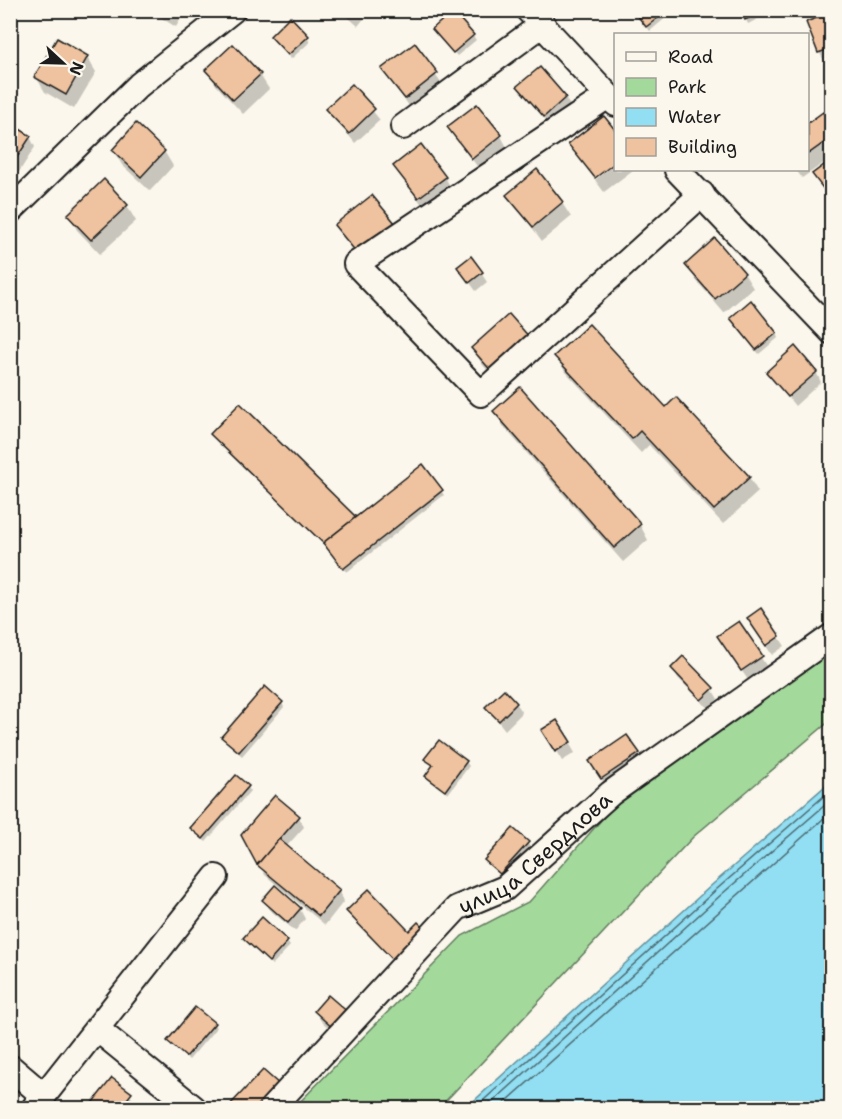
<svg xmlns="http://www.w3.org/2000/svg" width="842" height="1119" viewBox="0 0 842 1119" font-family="'Shantell Sans',sans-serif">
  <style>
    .green { fill: #a4d99c; stroke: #607a5c; stroke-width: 1.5 }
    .water { fill: #92def2; stroke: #63909c; stroke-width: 1.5 }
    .shadow { fill: #0003 }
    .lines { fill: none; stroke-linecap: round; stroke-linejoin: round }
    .shore { stroke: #4b6a72; stroke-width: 1.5 }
    .building { fill: #efc39f; stroke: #1c1c1c; stroke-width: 1.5 }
    .minor-casing { stroke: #1c1c1c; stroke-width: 28 }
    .minor { stroke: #fbf7ec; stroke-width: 24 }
    .labels { text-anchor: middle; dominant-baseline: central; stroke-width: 4.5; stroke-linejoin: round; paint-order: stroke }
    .street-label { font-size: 22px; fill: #1c1c1c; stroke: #fbf7ec }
  </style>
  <rect width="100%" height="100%" fill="#fbf7ec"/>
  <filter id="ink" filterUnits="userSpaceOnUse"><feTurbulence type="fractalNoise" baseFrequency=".0167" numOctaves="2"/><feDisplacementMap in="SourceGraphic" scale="12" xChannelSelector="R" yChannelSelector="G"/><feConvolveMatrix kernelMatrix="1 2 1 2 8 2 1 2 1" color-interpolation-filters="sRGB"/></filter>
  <g filter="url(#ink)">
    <polygon class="green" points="831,649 831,720 693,837 439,1108 294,1108 462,936 530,901 626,792"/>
    <polygon class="water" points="831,781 831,1108 466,1108 713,884"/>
    <g class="shadow">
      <polygon points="148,10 186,10 176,27"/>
      <polygon points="340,10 371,10 358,26"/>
      <polygon points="634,10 665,10 668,16 650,31"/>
      <polygon points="742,10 775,10 748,24"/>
      <polygon points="832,14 832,59 825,62 819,52"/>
      <polygon points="437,33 473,36 476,40 457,56"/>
      <polygon points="307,37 310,42 291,59 274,40"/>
      <polygon points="415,45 445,89 414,113 383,69"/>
      <polygon points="87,57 96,72 74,109 45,92 36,77"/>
      <polygon points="207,70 260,75 269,89 243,114 216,85"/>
      <polygon points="352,86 380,120 355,143 327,109"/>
      <polygon points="519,87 565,98 571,107 550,125"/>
      <polygon points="823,114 832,127 832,201 814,174 829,163 828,160 802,178 796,170 808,170 808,125"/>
      <polygon points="11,125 30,137 35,147 12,183"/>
      <polygon points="449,128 501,136 509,151 482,173"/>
      <polygon points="570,144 616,160 593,177"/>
      <polygon points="113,150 164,151 173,166 150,191 122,165"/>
      <polygon points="616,163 616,170 633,170 604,192 595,180"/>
      <polygon points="395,166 445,177 453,192 427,212"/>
      <polygon points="104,181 127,206 136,221 100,254 77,230 69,215"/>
      <polygon points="508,195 562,203 571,217 542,241"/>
      <polygon points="393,224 402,239 367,267 336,225"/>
      <polygon points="687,265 744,273 753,288 724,313 696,280"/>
      <polygon points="459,268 481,273 487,282 476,291"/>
      <polygon points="734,322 776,333 778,338 759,354"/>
      <polygon points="530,340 503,388 482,364 473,349"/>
      <polygon points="556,356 666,409 749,477 758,492 723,524 649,445 641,453 565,371"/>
      <polygon points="768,372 816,372 821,382 795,406"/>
      <polygon points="495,411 640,525 648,540 623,562 503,426"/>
      <polygon points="212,434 356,519 441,491 444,495 347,572 327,548"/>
      <polygon points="832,495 832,507 827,499"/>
      <polygon points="739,623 767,667 748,680 725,646"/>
      <polygon points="754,628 779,637 785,646 772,655"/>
      <polygon points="673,668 712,689 718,699 708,708 678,678"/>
      <polygon points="282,703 284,707 242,756 225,741 222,737"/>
      <polygon points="516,704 522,713 505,730 487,707"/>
      <polygon points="557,722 575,753 562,761 543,730"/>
      <polygon points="638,754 644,764 608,788 596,771"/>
      <polygon points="426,759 466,762 469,766 448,794 429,780 427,776 433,767"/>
      <polygon points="248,787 250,791 206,842 195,832 192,828"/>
      <polygon points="275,797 299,817 304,827 286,847 339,891 344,901 325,925 265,875 243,835"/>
      <polygon points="527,843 530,847 503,877 486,860"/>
      <polygon points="264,900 300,909 305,919 295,931 270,910"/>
      <polygon points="245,938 287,942 290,946 272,965"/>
      <polygon points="328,997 341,1039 321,1021 315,1011"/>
      <polygon points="214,1024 216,1028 189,1060 169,1041"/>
      <polygon points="263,1072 264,1108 229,1108"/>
      <polygon points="112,1080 133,1099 125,1108 90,1108"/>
    </g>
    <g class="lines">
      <g class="shore">
        <polyline points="475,1108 717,889 832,789"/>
        <polyline points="486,1108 722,894 832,799"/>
        <polyline points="499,1108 832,811"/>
      </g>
    </g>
    <g class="building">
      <polygon points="633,10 667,10 667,11 646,27"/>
      <polygon points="740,10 764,10 745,20"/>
      <polygon points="453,11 474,35 453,53 432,29"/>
      <polygon points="832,12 832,48 818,53 806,22"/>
      <polygon points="290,16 309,36 288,55 270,36"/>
      <polygon points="57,38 88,56 66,95 34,77"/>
      <polygon points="415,43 438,73 405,99 381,69"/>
      <polygon points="233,44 261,74 233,100 205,70"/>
      <polygon points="540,67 566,97 544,117 517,86"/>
      <polygon points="352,84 375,109 349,134 325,109"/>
      <polygon points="477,104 502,135 472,159 447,127"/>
      <polygon points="823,112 832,125 832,137 808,154 808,123"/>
      <polygon points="604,116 616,131 616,162 595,178 568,144"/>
      <polygon points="10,123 31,136 10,168"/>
      <polygon points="136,123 165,151 141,177 112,150"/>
      <polygon points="421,144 446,177 418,198 393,166"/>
      <polygon points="832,159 832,200 812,174"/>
      <polygon points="537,169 563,202 533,227 506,195"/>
      <polygon points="104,179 128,205 91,240 67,215"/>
      <polygon points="372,195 395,223 357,253 334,225"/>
      <polygon points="715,238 745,273 715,299 685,265"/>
      <polygon points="471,256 483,272 469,283 457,267"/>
      <polygon points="751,300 777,333 756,350 730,318"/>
      <polygon points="509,314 531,339 494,374 471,348"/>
      <polygon points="589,324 666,407 676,397 750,477 714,510 640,431 632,439 554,356"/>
      <polygon points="795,346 817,372 788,397 766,372"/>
      <polygon points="520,387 641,524 614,548 493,411"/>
      <polygon points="240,403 356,517 323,543 210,434"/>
      <polygon points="423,464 443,490 343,569 323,543"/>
      <polygon points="761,608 780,636 766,646 747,618"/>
      <polygon points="739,621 763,656 741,671 717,636"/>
      <polygon points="683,656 714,688 701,700 671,668"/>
      <polygon points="265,686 283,702 239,752 221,737"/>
      <polygon points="504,689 517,703 499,721 485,707"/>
      <polygon points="557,720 571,742 555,752 541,730"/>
      <polygon points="627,735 640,753 601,779 589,761"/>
      <polygon points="439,740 467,761 445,791 425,776 433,765 424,759"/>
      <polygon points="236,775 249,786 203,839 190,828"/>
      <polygon points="275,795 300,816 257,865 241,835"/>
      <polygon points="513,828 529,842 500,874 484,860"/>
      <polygon points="279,839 340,890 319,916 257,865"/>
      <polygon points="275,885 301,908 288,923 262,900"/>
      <polygon points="369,889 409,931 418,922 428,932 396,963 346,911"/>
      <polygon points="262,917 288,941 269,962 243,938"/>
      <polygon points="328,995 350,1014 335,1030 314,1011"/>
      <polygon points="195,1007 215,1023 186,1057 167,1041"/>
      <polygon points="263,1070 280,1085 257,1108 227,1108"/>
      <polygon points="112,1078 132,1093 120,1108 88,1108"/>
    </g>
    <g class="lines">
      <defs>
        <g id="minor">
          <polyline points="528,10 616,104"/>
          <polyline points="608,96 356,264 481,394 702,194"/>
          <polyline points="403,127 543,24"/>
          <polyline points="677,170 832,332"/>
          <polyline points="10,211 139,85 233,10"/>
          <polyline points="97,1029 194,1108"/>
          <polyline points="10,1067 44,1096"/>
          <polyline points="34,1108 216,877"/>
          <path id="s1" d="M272,1108L457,908L505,888L611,793L832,636"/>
        </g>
      </defs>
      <use href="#minor" class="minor-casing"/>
      <use href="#minor" class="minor"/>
    </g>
  </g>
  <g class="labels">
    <g class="street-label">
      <text stroke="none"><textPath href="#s1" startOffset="369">улица Свердлова</textPath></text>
    </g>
  </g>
  <rect width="842" height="1119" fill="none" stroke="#fbf7ec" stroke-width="36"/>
  <rect x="18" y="18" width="806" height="1083" fill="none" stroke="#1c1c1c" stroke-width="2" filter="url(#ink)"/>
  <rect x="614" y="33" width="195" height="138" fill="#fbf7ec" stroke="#a29f99" stroke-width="1.5"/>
  <rect x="626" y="52" width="30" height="9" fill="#fbf7ec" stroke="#a29f99" stroke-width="1.5"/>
  <text x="668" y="63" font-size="18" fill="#1c1c1c">Road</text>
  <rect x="626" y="78" width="30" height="18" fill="#a4d99c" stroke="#a29f99" stroke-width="1.5"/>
  <text x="668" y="93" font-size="18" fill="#1c1c1c">Park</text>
  <rect x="626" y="108" width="30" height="18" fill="#92def2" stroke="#a29f99" stroke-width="1.5"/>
  <text x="668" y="123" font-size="18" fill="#1c1c1c">Water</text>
  <rect x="626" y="138" width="30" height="18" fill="#efc39f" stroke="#a29f99" stroke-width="1.5"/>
  <text x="668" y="153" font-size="18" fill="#1c1c1c">Building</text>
  <g transform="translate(63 63) rotate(112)" stroke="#fbf7ec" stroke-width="4.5" paint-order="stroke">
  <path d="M0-4.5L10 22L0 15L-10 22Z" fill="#1c1c1c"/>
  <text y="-9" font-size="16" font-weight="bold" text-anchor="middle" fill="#1c1c1c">N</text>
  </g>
</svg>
